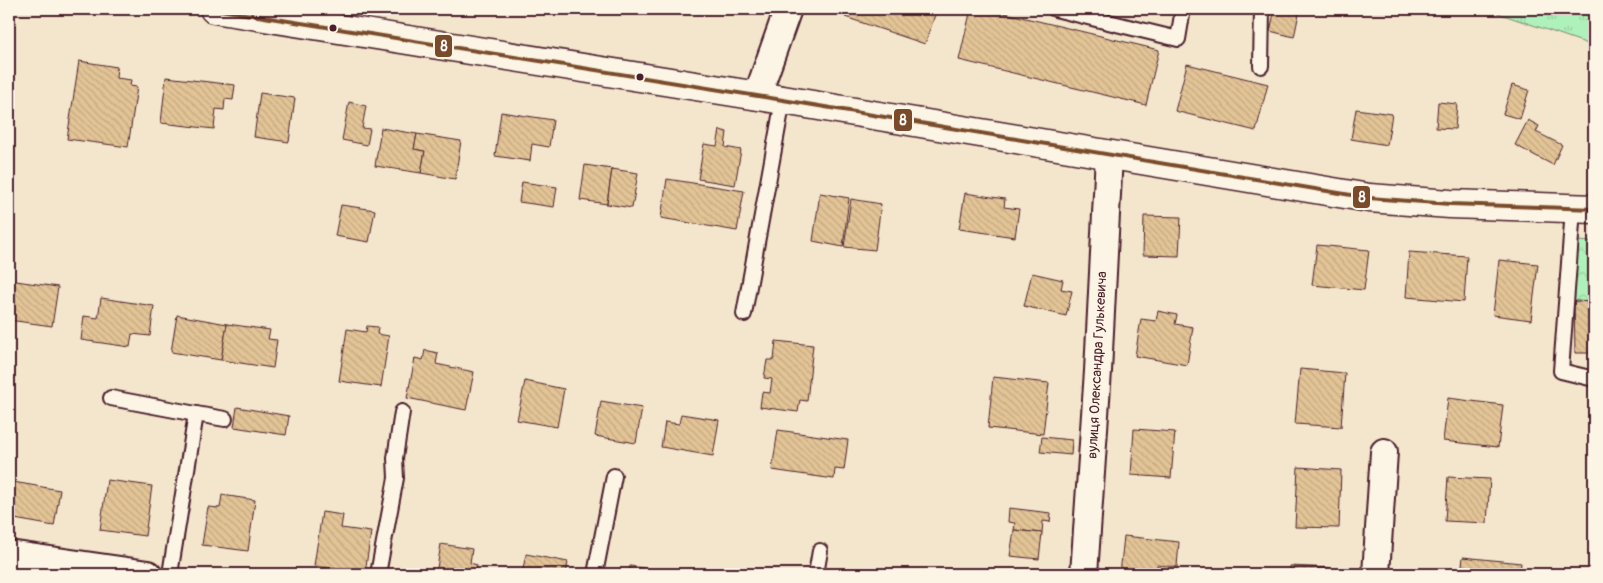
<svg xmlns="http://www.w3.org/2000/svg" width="1603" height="583" viewBox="0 0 1603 583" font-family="Pangolin,sans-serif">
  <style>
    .forest { fill: url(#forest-crowns); stroke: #7c8872 }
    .park { fill: url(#park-tufts); stroke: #7c8872 }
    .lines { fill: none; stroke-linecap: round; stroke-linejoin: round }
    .stream { stroke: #6d8c98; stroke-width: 9 }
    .building { fill: url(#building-back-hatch); stroke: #4a1f2b }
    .lane-casing { stroke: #4a1f2b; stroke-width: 18 }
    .street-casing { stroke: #4a1f2b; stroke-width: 30 }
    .secondary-casing { stroke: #4a1f2b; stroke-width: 31 }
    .lane { stroke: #fcf5e5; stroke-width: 14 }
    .street { stroke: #fcf5e5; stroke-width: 26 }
    .secondary { stroke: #fcf5e5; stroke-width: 28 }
    .bus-1-casing { stroke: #fcf5e5; stroke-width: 8 }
    .bus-1 { stroke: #7a4b2a; stroke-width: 4 }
    .bus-dot { fill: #4a1f2b; stroke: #fcf5e5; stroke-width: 2 }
    .labels { text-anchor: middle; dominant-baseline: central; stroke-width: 4; stroke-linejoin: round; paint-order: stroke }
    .street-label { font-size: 14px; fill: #4a1f2b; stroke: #fcf5e5 }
    .line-badge { stroke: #fcf5e5; stroke-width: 2 }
    .badge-label { font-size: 14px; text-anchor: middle; font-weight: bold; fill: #fff }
  </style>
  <defs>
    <pattern id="forest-crowns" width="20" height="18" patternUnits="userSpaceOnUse" patternTransform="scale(1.25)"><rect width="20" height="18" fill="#aff1ba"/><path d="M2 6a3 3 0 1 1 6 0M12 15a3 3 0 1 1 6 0" fill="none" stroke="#98cea0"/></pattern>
    <pattern id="park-tufts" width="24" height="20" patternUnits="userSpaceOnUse" patternTransform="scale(1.25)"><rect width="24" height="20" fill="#aff1ba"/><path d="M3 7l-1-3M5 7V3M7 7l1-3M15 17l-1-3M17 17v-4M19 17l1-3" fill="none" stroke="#98cea0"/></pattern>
    <pattern id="building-back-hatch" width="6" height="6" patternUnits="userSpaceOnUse" patternTransform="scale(1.25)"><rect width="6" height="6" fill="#e2c496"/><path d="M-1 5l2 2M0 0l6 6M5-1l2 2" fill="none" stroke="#c3a881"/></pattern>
  </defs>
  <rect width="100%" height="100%" fill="#f4e6cd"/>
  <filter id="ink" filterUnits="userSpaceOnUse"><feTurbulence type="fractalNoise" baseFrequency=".02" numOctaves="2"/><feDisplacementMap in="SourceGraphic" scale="10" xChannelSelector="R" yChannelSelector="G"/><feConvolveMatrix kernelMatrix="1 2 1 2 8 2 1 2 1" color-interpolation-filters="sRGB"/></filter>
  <g filter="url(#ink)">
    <polygon class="forest" points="1577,241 1594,242 1594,302 1574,301"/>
    <polygon class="park" points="1486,9 1594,9 1594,46"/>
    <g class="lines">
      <polyline class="stream" points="9,574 13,574"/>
    </g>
    <g class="building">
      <polygon points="848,9 937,9 925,44 845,17"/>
      <polygon points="971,9 988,9 1159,50 1146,105 959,60"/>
      <polygon points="1275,9 1300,9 1294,37 1270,31"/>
      <polygon points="79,61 117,67 116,78 131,80 130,86 137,87 128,147 67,139"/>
      <polygon points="1187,64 1268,84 1256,131 1175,111"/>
      <polygon points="166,77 235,85 233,100 225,99 224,110 216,109 214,129 161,123"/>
      <polygon points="1512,85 1529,90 1520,119 1503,114"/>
      <polygon points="260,93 295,98 289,142 254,137"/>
      <polygon points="349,102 366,106 362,128 370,129 367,145 342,140"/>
      <polygon points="1438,102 1457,104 1455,129 1436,128"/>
      <polygon points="1356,109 1392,114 1387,145 1351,139"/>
      <polygon points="501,112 553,120 549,147 532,144 530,161 495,156"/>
      <polygon points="1528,120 1539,126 1536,132 1562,145 1553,165 1515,145"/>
      <polygon points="381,128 417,134 414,149 425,151 421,173 375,166"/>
      <polygon points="720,130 727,132 725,147 741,150 735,185 698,179 704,144 717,146"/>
      <polygon points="417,134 461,141 455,179 421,173 425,151 414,149"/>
      <polygon points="585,165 612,169 607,204 580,200"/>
      <polygon points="612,169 638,173 632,208 607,204"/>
      <polygon points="667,179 744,191 737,231 661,218"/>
      <polygon points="522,182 557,187 554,207 519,202"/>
      <polygon points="820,193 849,198 843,247 813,241"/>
      <polygon points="965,193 1005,199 1004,207 1019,209 1015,237 959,229"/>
      <polygon points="851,199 881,204 875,250 844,247"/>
      <polygon points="341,205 375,210 369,242 335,236"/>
      <polygon points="1144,216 1181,217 1179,256 1143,255"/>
      <polygon points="1317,245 1369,250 1364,290 1312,285"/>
      <polygon points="1409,252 1467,256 1464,302 1406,297"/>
      <polygon points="1499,260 1538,264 1531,320 1493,315"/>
      <polygon points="1032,273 1063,280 1061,289 1072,291 1066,316 1024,306"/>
      <polygon points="9,280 58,287 52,326 9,320"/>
      <polygon points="101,298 154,306 150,336 132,334 130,347 81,340 84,316 98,318"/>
      <polygon points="1574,301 1594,302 1594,353 1575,353"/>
      <polygon points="1158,311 1177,315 1175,324 1193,327 1187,365 1135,356 1141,319 1156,321"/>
      <polygon points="177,315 227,324 221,360 171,352"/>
      <polygon points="227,324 270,330 268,339 277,340 273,368 221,360"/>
      <polygon points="367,326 378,327 377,334 389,336 381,387 339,381 347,329 366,332"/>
      <polygon points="776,341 813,345 807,401 800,400 798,412 760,407 762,392 770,393 772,379 764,378 767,360 774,360"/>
      <polygon points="425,350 438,353 436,364 474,372 466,410 407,398 415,358 423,360"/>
      <polygon points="1300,369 1345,373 1341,427 1295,424"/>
      <polygon points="993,377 1049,383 1043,434 988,428"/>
      <polygon points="525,381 564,389 557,427 517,420"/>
      <polygon points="1448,398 1503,405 1498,447 1443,441"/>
      <polygon points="601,401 642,408 636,443 595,436"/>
      <polygon points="237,407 289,416 286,435 234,427"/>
      <polygon points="681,414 719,420 713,456 661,447 665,422 679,424"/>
      <polygon points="1134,429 1175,432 1171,478 1131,475"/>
      <polygon points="778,430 848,440 844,470 835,469 834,479 772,470"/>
      <polygon points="1042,437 1072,440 1071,455 1040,452"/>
      <polygon points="1298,467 1341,470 1339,528 1295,527"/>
      <polygon points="1448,477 1490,479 1487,523 1445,521"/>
      <polygon points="107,480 152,486 145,536 100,530"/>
      <polygon points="13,482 60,490 54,526 9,518"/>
      <polygon points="222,495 255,500 248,551 202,545 208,507 220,508"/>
      <polygon points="1009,508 1051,513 1050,522 1043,521 1042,533 1014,530 1015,523 1008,522"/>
      <polygon points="322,512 343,515 341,528 371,532 365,573 314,566"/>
      <polygon points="1014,530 1042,533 1039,559 1010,556"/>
      <polygon points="1124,536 1179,542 1177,567 1157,565 1156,574 1120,574"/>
      <polygon points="441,544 472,549 470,563 477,565 475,574 436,574"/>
      <polygon points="526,554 568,562 566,574 522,574"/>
      <polygon points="1463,557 1521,563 1520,574 1461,574"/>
      <polygon points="630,566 676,573 676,574 629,574"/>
      <polygon points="1290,566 1330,568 1329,574 1290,574"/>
    </g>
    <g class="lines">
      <defs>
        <g id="lane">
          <polyline points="1055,9 1178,39 1183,9"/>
          <polyline points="1261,66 1262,9"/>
          <polyline points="1573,209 1561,371 1594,379"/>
          <polyline points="744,314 783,100"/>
          <polyline points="111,398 196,414 170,574"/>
          <polyline points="196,414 225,419"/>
          <polyline points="378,574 396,478 395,458 402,412"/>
          <polyline points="595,574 614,476"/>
          <polyline points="816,574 820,551"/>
        </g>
        <g id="street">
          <polyline points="757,96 788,9"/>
          <polyline points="9,554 148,574"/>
          <polyline points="1084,574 1098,371 1109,155"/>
          <polyline points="1376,574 1384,452"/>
        </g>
        <polyline id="secondary" points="214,9 783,100 1369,198 1450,204 1594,209"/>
      </defs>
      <use href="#lane" class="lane-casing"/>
      <use href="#street" class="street-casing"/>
      <use href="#secondary" class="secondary-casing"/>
      <use href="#lane" class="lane"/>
      <use href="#street" class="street"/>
      <use href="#secondary" class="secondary"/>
      <defs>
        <polyline id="bus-1" points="214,9 783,100 1369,198 1450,204 1594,209"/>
      </defs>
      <use href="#bus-1" class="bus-1-casing"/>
      <use href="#bus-1" class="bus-1"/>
    </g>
  </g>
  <g class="bus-dot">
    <circle cx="333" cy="28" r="4.5"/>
    <circle cx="640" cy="77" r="4.5"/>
  </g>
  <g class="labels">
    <g class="street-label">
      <text transform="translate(1097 365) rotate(-87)">вулиця Олександра Гулькевича</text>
    </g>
  </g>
  <g class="line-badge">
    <rect x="434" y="34" width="19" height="24" rx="5" fill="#7a4b2a"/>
    <rect x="893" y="108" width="20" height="24" rx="5" fill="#7a4b2a"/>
    <rect x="1352" y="185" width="19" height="24" rx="5" fill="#7a4b2a"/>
  </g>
  <g class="badge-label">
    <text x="444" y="51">8</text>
    <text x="903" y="125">8</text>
    <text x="1362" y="202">8</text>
  </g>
  <rect width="1603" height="583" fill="none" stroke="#fcf5e5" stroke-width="30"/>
  <rect x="15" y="15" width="1573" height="553" fill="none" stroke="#4a1f2b" stroke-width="2" filter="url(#ink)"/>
</svg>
